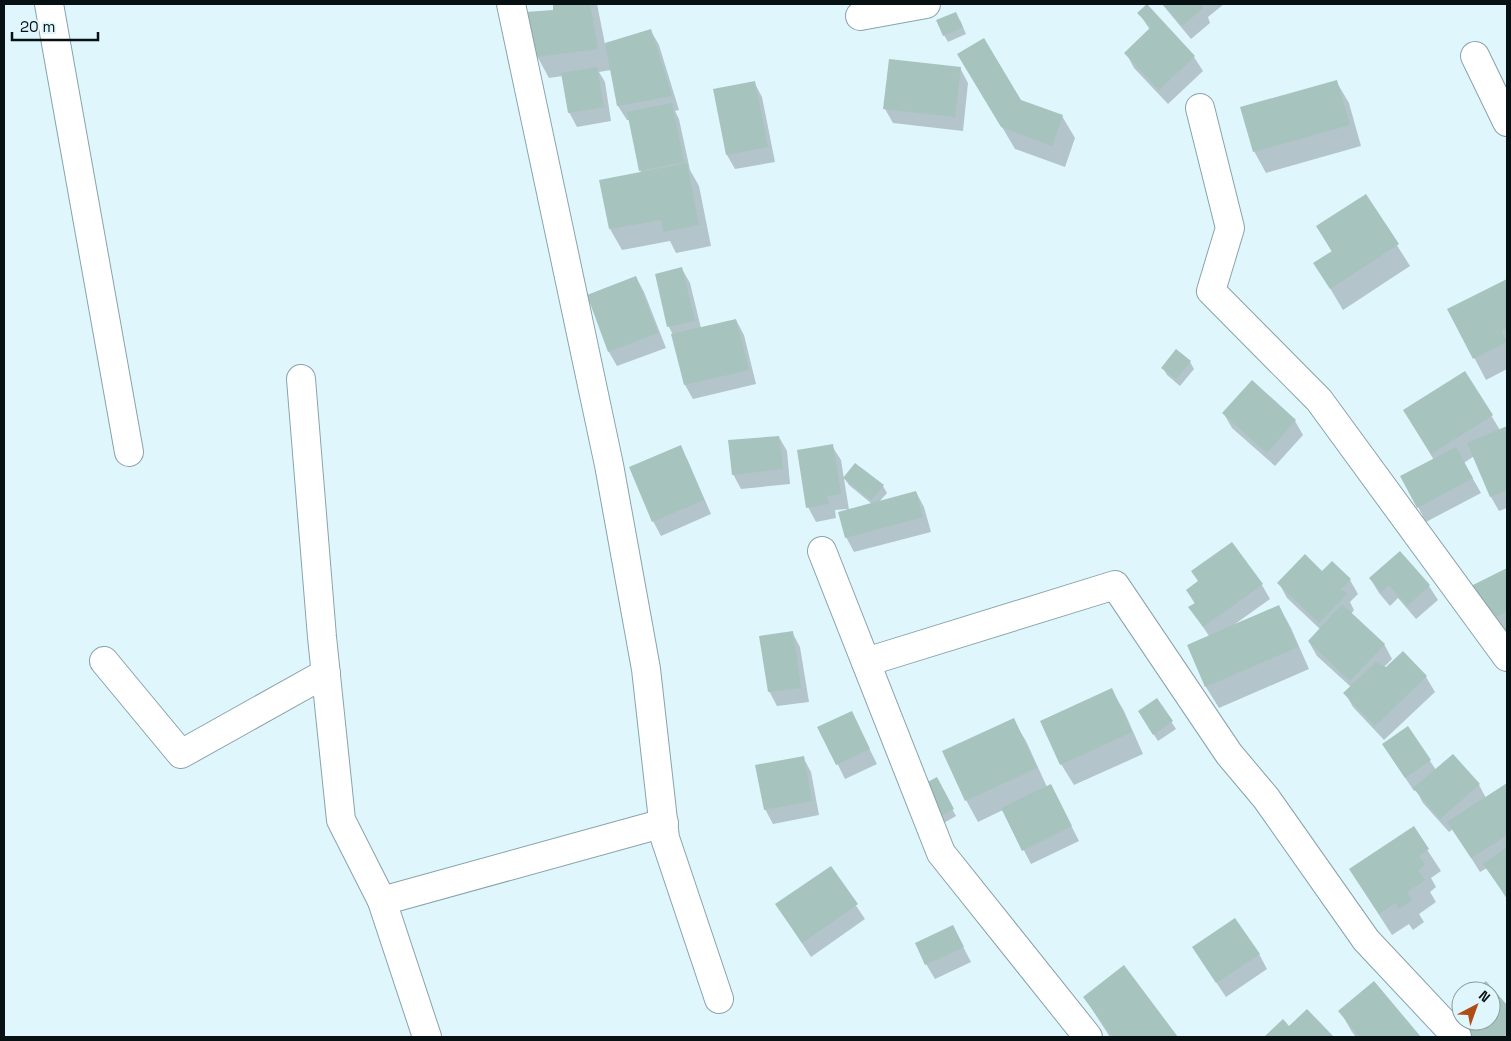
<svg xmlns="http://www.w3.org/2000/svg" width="1511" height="1041" viewBox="0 0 1511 1041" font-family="'Space Grotesk',sans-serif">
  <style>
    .shadow { fill: #0003 }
    .building { fill: #a7c3be }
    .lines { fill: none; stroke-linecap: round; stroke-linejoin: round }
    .street-casing { stroke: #89a3aa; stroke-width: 30 }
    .street { stroke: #fff; stroke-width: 28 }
  </style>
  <rect width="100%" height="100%" fill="#e0f6fd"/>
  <g class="shadow">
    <polygon points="554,4 597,4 605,44 651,31 659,45 679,110 675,111 679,119 690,170 699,186 711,246 676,253 670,241 622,250 610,229 641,173 630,120 627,120 618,106 611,70 599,72 605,82 611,121 577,127 569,112 563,76 549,78 537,56 554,11"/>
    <polygon points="1162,4 1224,4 1208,17 1210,23 1191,39"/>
    <polygon points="1146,6 1194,57 1203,71 1168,104 1134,68 1126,53 1150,30 1139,13"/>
    <polygon points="960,20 966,34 948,42 944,35"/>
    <polygon points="959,54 1020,101 1062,116 1075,138 1065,167 1015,149"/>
    <polygon points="960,68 968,83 963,131 893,123 885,109"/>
    <polygon points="1336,81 1349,103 1361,146 1266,173 1254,151"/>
    <polygon points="754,82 762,97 775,162 735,169 727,155"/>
    <polygon points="1366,196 1410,266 1343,310 1315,263 1332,252 1317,227"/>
    <polygon points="682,269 690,283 701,328 736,320 744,335 756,384 693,399 685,385 673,335 669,327 656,275"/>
    <polygon points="636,277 644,292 666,348 617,366 609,352 588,295"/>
    <polygon points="1507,280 1507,369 1486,380 1449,310"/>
    <polygon points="1190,362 1194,369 1180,386 1167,375 1163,368"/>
    <polygon points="1465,373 1500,430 1507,427 1507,508 1499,511 1491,497 1474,456 1464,463 1481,493 1426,522 1402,477 1434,460 1404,411"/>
    <polygon points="1224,414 1295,421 1303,435 1275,466 1232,428"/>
    <polygon points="779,437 787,451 790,484 741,489 733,474"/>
    <polygon points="832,446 841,460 849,510 872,504 849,485 845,479 883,486 887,493 879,502 916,492 924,507 931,532 854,552 846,537 847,509 835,510 836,518 816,522 808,507"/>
    <polygon points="680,447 688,461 711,514 661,536 653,521"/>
    <polygon points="1400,552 1429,586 1438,600 1416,619 1398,598 1390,606 1379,593 1370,578"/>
    <polygon points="1507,570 1507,630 1498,635 1473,587"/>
    <polygon points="1322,572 1350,580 1358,594 1350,602 1354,610 1351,614 1384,644 1392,659 1384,667 1387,669 1403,653 1426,677 1435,692 1384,740 1353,707 1345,693 1351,687 1317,656 1309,642 1320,629 1287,598 1279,583"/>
    <polygon points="1262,585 1270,599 1235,624 1279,606 1291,628 1309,669 1219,708 1206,687 1188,645 1209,636 1190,607 1195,604 1187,590"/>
    <polygon points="792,632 800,647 809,702 777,706 769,691"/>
    <polygon points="1111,689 1124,711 1143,754 1074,785 1061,764"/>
    <polygon points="1157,700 1176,729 1158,741 1143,718"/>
    <polygon points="851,712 877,764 845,779 819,727"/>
    <polygon points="1013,720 1026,741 1047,787 1051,786 1079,841 1031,864 1003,810 978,822 966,800"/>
    <polygon points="1408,728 1436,770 1479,785 1486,798 1507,784 1507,899 1487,868 1480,872 1453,829 1449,832 1423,803 1416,790 1414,791 1392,758 1383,744"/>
    <polygon points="803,757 811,772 819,815 773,824 765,809"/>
    <polygon points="936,779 956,816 942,824"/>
    <polygon points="1413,828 1441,871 1431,878 1436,887 1430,892 1436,902 1419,914 1424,922 1413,930 1409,924 1392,935 1350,870"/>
    <polygon points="830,867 865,919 811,957 777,905"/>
    <polygon points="953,927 971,962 935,979 926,964"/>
    <polygon points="1259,954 1267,969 1226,997 1202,961"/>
    <polygon points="1124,967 1177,1037 1110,1037 1084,997"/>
    <polygon points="1373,983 1419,1037 1356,1037 1352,1032 1340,1011"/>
    <polygon points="1486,983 1507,1006 1507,1037 1466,1037 1459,1029 1461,1005 1461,1021 1491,1021 1491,991 1477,991"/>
    <polygon points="1307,1010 1333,1037 1266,1037 1283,1021 1289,1028"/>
  </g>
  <g class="building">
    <polygon points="553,4 590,4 598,49 536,57 525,12 553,10"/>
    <polygon points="1147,4 1195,56 1159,90 1124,53 1151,27 1137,13"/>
    <polygon points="1163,4 1201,4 1203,8 1182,26"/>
    <polygon points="956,12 963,27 943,36 936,20"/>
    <polygon points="651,29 672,96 617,106 605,43"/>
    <polygon points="984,38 1021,100 1063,115 1052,146 1001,127 957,54"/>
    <polygon points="889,59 961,67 955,117 883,109"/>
    <polygon points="597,67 604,107 568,113 561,73"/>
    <polygon points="1337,80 1350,125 1253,152 1240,107"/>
    <polygon points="755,81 768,147 726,155 713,89"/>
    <polygon points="672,103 684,162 639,171 627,112"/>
    <polygon points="687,163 699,225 663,232 661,220 609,229 599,180"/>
    <polygon points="1366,194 1399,244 1330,289 1313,263 1332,251 1316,226"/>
    <polygon points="682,267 695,321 667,327 655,274"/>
    <polygon points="636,276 658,333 608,352 587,295"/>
    <polygon points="1507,279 1507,328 1501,331 1507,342 1473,359 1447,309"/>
    <polygon points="736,319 749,370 684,385 671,334"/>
    <polygon points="1176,349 1191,361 1176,379 1161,368"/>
    <polygon points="1465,371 1493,415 1431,454 1403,410"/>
    <polygon points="1252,380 1296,420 1267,453 1222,413"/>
    <polygon points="1507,426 1507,490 1490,497 1467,443"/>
    <polygon points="779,436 783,469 732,475 728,440"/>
    <polygon points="833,444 841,494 827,496 829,504 806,508 797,450"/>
    <polygon points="681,445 704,500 652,522 629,467"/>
    <polygon points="1456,447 1473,478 1417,508 1400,476"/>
    <polygon points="855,463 884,485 871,500 843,478"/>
    <polygon points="916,491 923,517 845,538 838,512"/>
    <polygon points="1232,542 1263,584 1203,627 1188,607 1195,603 1186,590 1198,581 1191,571"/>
    <polygon points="1400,551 1430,585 1407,606 1389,585 1381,592 1369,578"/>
    <polygon points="1305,554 1322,571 1332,561 1351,579 1341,589 1347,594 1319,623 1277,583"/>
    <polygon points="1507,568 1507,611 1488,621 1471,586"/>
    <polygon points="1342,604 1385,644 1350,681 1308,641"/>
    <polygon points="1279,605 1298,647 1205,687 1187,645"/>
    <polygon points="793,631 801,688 768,692 759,636"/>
    <polygon points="1403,651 1427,676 1375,726 1343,693 1376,662 1386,667"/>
    <polygon points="1112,688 1132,732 1060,765 1040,721"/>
    <polygon points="1157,698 1173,721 1153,735 1138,711"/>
    <polygon points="852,711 870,749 836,765 817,727"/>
    <polygon points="1014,718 1037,768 965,801 942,751"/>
    <polygon points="1408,726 1431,760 1405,778 1382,744"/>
    <polygon points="1453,754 1480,784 1440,819 1413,788"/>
    <polygon points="804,756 812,801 764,810 755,765"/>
    <polygon points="937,777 954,809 937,818 920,786"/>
    <polygon points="1507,783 1507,835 1471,858 1447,822"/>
    <polygon points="1051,784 1072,826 1022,851 1001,808"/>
    <polygon points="1414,826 1429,849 1419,856 1425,865 1418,870 1425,880 1407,892 1412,900 1399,909 1395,903 1379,914 1349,869"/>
    <polygon points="1507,847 1507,898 1483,864"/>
    <polygon points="831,866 858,904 802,943 775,904"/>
    <polygon points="1235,918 1260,954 1216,983 1192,947"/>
    <polygon points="953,925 964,947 925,965 915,943"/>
    <polygon points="1124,965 1178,1037 1113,1037 1083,997"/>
    <polygon points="1374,981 1421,1037 1360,1037 1338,1011"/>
    <polygon points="1486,981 1507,1005 1507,1032 1502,1037 1470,1037 1449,1014 1461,1004 1461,1021 1491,1021 1491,991 1475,991"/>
    <polygon points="1307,1009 1333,1036 1332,1037 1264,1037 1283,1019 1289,1026"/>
  </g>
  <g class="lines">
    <defs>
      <g id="street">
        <polyline points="49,4 129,452"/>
        <polyline points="511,4 609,465 646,669 665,838 719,999"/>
        <polyline points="860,16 926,4"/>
        <polyline points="1475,56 1507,122"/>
        <polyline points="1200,108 1230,228 1211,291 1319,400 1507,657"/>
        <polyline points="301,379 322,637 341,820 382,901"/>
        <polyline points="822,551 941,853 1088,1037"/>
        <polyline points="104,661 181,754 326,673"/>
        <polyline points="866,662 1115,585 1229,754 1266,798 1366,940 1457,1037"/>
        <polyline points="427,1037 382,901 664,823"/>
      </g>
    </defs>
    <use href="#street" class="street-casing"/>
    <use href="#street" class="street"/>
  </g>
  <rect width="1511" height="1041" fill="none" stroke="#071013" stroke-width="10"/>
  <g transform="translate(1476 1006) rotate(41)"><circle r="24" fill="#e0f6fd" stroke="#899a9f"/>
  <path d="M0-4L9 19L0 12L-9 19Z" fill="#b04c16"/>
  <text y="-8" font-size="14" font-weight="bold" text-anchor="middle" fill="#071013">N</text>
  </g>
  <path d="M12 32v8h86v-8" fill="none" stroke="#071013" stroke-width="2.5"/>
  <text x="20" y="32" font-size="15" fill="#071013" stroke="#e0f6fd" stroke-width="4" paint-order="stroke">20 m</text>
</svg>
